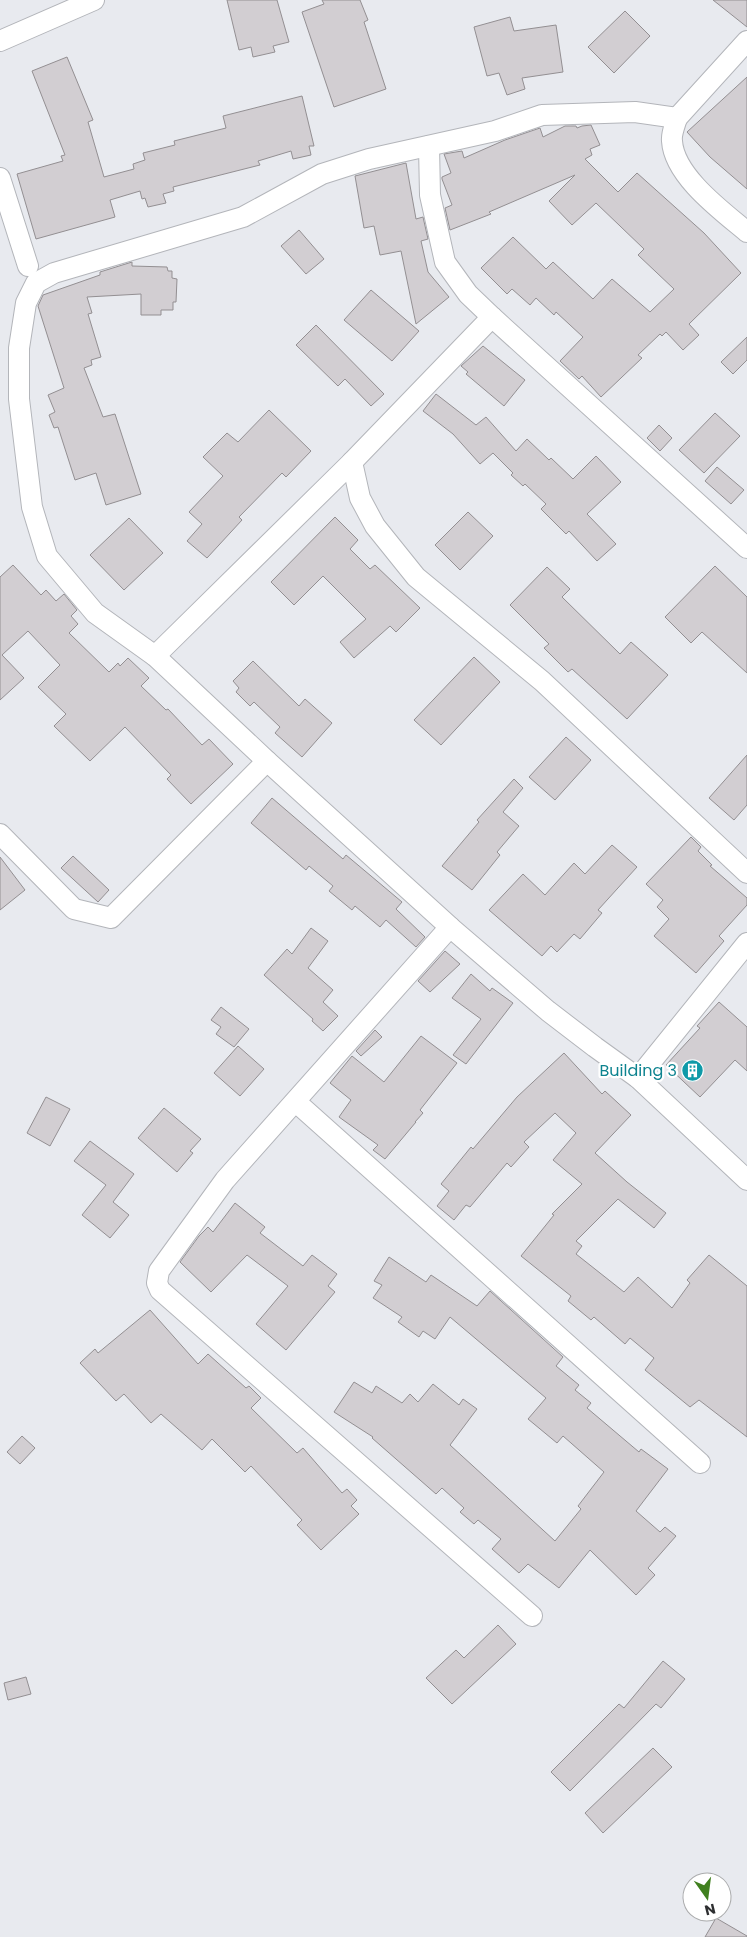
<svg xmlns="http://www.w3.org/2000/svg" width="747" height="1937" viewBox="0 0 747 1937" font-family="Poppins,sans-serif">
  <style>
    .building { fill: #d2ced2; stroke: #938f92 }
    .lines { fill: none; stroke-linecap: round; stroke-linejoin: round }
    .street-casing { stroke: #b3b5ba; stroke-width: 22 }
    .street { stroke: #fff; stroke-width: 20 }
    .labels { text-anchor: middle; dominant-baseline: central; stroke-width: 4.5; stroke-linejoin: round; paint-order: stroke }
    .culture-label { font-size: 16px; fill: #0d838f; stroke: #fff; text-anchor: end }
  </style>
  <rect width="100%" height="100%" fill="#e8eaef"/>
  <g class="building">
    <polygon points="227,0 277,0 289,42 273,46 275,52 253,57 251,47 239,50"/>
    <polygon points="322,0 360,0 368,20 364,22 386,89 334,107 302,12 324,4"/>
    <polygon points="713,0 747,0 747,27"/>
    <polygon points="625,11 650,36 614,73 588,47"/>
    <polygon points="510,17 514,31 556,25 563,72 522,78 525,89 507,95 499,73 487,76 474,27"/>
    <polygon points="67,57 93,120 88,122 104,177 134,169 133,164 145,160 143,153 175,145 174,141 226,128 223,116 302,96 314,146 309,146 311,155 293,159 291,151 258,161 260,165 173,187 174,191 163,194 166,203 148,207 145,198 142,199 140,191 110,200 115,217 36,239 17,174 63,161 61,156 65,155 32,71"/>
    <polygon points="747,77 747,189 710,157 687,132"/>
    <polygon points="591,125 600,145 590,149 592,155 585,159 618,192 637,173 704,233 741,273 689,324 699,335 683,350 666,332 662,336 660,334 638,355 642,358 601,397 582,376 579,379 560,361 583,337 556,312 554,315 536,298 530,305 512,289 507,294 481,268 513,237 546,269 553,262 593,299 612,279 650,312 674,289 638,255 644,249 596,203 572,225 549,201 575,175 489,212 491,214 450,230 445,208 452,205 442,179 442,177 451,173 444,154 462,151 464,158 505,140 540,128 543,137 565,126 576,126 577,128 582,126"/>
    <polygon points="406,163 416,219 423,217 428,239 421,241 428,272 449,297 416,324 401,251 380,255 374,226 364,228 355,176"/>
    <polygon points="299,230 324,259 306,274 281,246"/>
    <polygon points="132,262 132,266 167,267 168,271 172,271 172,278 177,279 176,302 173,302 173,310 161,310 161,315 141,315 141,294 87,297 92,313 88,314 101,357 91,360 92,365 84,368 103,417 115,414 141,494 106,505 96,473 75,480 58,427 54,428 49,415 55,412 48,395 64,388 38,306 43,295 100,275 100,272"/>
    <polygon points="371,290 419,331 392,361 344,320"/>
    <polygon points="316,325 384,394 371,406 345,379 338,386 296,345"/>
    <polygon points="747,337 747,360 733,374 721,362"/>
    <polygon points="483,346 525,380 504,406 466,374 468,372 461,366"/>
    <polygon points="436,394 476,425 486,417 516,451 527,439 549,460 551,458 573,479 596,456 621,482 587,514 616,544 597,561 569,531 566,534 541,509 546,504 525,484 523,486 511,475 513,473 493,453 480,464 453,434 423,411"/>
    <polygon points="269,410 311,451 286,477 282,473 239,517 242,520 207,558 187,541 202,524 189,512 223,476 203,457 227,433 238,442"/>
    <polygon points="715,413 740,436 704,473 679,450"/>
    <polygon points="659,425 672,438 660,451 647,438"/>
    <polygon points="717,467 744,490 731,504 705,481"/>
    <polygon points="468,512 493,536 460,570 435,545"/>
    <polygon points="335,517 358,540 350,549 370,569 375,565 420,608 396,632 390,626 354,658 340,642 366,619 323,576 294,605 271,582"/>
    <polygon points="129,518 163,553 124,590 90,555"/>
    <polygon points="13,565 41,595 46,590 56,601 64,594 77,610 71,616 78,624 69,633 109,672 118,663 120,666 128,658 149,678 141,686 166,710 168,709 202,745 209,739 233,764 191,804 167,779 171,775 125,727 90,761 54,726 66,714 38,687 60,665 28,631 2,655 24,678 0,700 0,577"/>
    <polygon points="715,566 747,597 747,673 702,632 691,643 665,617"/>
    <polygon points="547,567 570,589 562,597 620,654 631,642 668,675 627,719 572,669 568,672 544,648 549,644 510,605"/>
    <polygon points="474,657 500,682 441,745 414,720"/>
    <polygon points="253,661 299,706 305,699 332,723 302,757 275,733 280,727 254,702 250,706 236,692 239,688 233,681"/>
    <polygon points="566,737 591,760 555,800 529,777"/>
    <polygon points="747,755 747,805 734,820 709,798"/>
    <polygon points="514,779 523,788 503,812 519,826 497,852 500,855 472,890 442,866 479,822 477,820"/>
    <polygon points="272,798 343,859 346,855 402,902 396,909 425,937 416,947 386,920 380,927 355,906 352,910 329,891 333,886 309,866 306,870 251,823"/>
    <polygon points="691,837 701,847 698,851 712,865 710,866 747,898 747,905 719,936 724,941 696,973 654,936 669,919 657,907 663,900 646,884"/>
    <polygon points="612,845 637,867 598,910 602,913 580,939 574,934 557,952 551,946 542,956 489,910 523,874 545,895 574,863 585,874"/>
    <polygon points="73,856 109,890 98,902 61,868"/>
    <polygon points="0,857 25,890 0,910"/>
    <polygon points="311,928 328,941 308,968 333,990 323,1002 338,1016 323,1031 312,1021 313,1019 264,975 287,949 292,954"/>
    <polygon points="445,951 460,964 430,992 418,981"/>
    <polygon points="471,974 490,991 492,988 513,1003 466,1064 453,1055 481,1019 452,998"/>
    <polygon points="719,1002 747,1027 747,1071 735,1060 700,1097 666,1065 700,1028 697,1026"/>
    <polygon points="221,1007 249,1029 234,1047 216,1034 221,1027 211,1020"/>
    <polygon points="375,1030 382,1037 361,1056 356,1051"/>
    <polygon points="421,1036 457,1063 420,1110 423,1113 415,1122 416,1122 385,1159 373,1150 378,1145 339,1117 351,1100 330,1083 352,1056 384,1082"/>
    <polygon points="238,1046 264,1069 240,1096 214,1073"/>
    <polygon points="564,1053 602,1094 605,1091 631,1115 595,1153 627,1182 666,1213 654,1228 618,1199 576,1241 582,1246 576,1254 624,1292 638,1277 672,1308 690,1283 687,1280 709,1255 747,1286 747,1437 699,1400 690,1407 645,1370 654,1358 630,1338 625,1344 594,1317 591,1320 568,1301 571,1296 521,1256 554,1215 552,1214 582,1184 553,1160 576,1133 555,1113 524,1142 529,1147 511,1167 507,1163 470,1207 466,1205 454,1220 437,1206 449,1191 441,1184 471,1147 473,1149 517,1097"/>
    <polygon points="46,1097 70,1109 50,1146 27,1133"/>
    <polygon points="164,1108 201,1139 190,1151 193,1153 177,1172 138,1138"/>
    <polygon points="90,1141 134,1174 113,1202 129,1215 110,1238 82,1215 106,1185 74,1161"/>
    <polygon points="235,1203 265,1227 260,1233 303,1266 312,1255 337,1274 328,1286 335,1292 286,1350 256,1324 288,1286 247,1255 211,1292 180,1262 199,1236 208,1227 213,1232"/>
    <polygon points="389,1257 426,1282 431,1275 477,1306 490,1291 563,1357 556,1366 579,1385 575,1390 591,1403 587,1408 639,1452 641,1449 668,1469 636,1511 660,1532 665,1527 676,1536 648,1568 655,1575 636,1595 590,1550 559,1588 528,1564 519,1573 492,1549 501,1539 478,1520 474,1524 460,1512 464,1508 442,1488 436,1494 372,1438 373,1437 334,1412 354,1382 372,1393 376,1386 402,1403 410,1394 418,1402 433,1384 459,1405 463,1399 477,1409 450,1445 555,1541 581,1509 578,1506 604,1472 563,1436 557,1443 528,1419 546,1398 450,1317 435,1339 423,1331 419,1337 398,1322 402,1317 373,1298 382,1285 374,1281"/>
    <polygon points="150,1310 198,1364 208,1354 246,1388 249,1386 261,1398 251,1408 297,1453 303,1448 342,1493 347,1489 357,1500 351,1506 359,1514 321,1550 297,1525 302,1520 251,1466 245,1472 212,1439 202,1450 161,1414 151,1423 124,1394 116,1401 80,1363 95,1349 98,1353"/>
    <polygon points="22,1436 35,1448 20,1464 7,1452"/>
    <polygon points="498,1625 516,1644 452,1704 426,1678 456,1650 464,1658"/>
    <polygon points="663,1661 685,1679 661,1708 656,1704 570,1791 551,1772 619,1704 624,1708"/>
    <polygon points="26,1677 31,1694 8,1700 4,1683"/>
    <polygon points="653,1748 672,1767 603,1833 585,1813"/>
    <polygon points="716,1918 747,1936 747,1937 705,1937"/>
  </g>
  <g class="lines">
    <defs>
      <g id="street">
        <polyline points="0,41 94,0"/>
        <polyline points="747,41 677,118 635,112 542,115 495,131 369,159 322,174 243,217 54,273 36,283 26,303 19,348 19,399 32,507 47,556 95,613 155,656 267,761 450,927 548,1011 595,1047 638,1078 747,1180"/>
        <path d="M677,118C675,125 671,134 672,141C674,176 722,211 747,232"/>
        <polyline points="429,146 430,195 445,262 468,294 492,317 747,548"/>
        <polyline points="0,178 28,266"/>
        <polyline points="352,462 360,498 375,526 416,577 542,681 747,873"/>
        <polyline points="155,656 352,462 492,317"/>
        <polyline points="0,834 74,909 111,918 267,761"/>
        <polyline points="450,927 225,1180 159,1271 157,1283 160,1290 532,1616"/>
        <polyline points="638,1078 747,943"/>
        <polyline points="296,1102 700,1463"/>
      </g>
    </defs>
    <use href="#street" class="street-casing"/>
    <use href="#street" class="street"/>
  </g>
  <defs>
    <symbol id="building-disc" viewBox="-11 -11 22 22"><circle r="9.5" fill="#0f9aa8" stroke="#fff"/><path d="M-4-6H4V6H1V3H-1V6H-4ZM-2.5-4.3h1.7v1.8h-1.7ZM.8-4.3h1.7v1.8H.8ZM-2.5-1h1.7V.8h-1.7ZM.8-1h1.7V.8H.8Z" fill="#fff"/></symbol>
  </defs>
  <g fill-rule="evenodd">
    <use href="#building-disc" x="680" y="1058" width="25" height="25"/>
  </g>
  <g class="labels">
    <g class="culture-label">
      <text x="677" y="1070">Building 3</text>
    </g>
  </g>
  <g transform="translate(707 1897) rotate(166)"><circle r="24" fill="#ffffff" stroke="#abacad"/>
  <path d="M0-4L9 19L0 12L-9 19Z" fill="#40801f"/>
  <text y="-8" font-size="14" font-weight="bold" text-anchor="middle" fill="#2e2f31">N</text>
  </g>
</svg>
